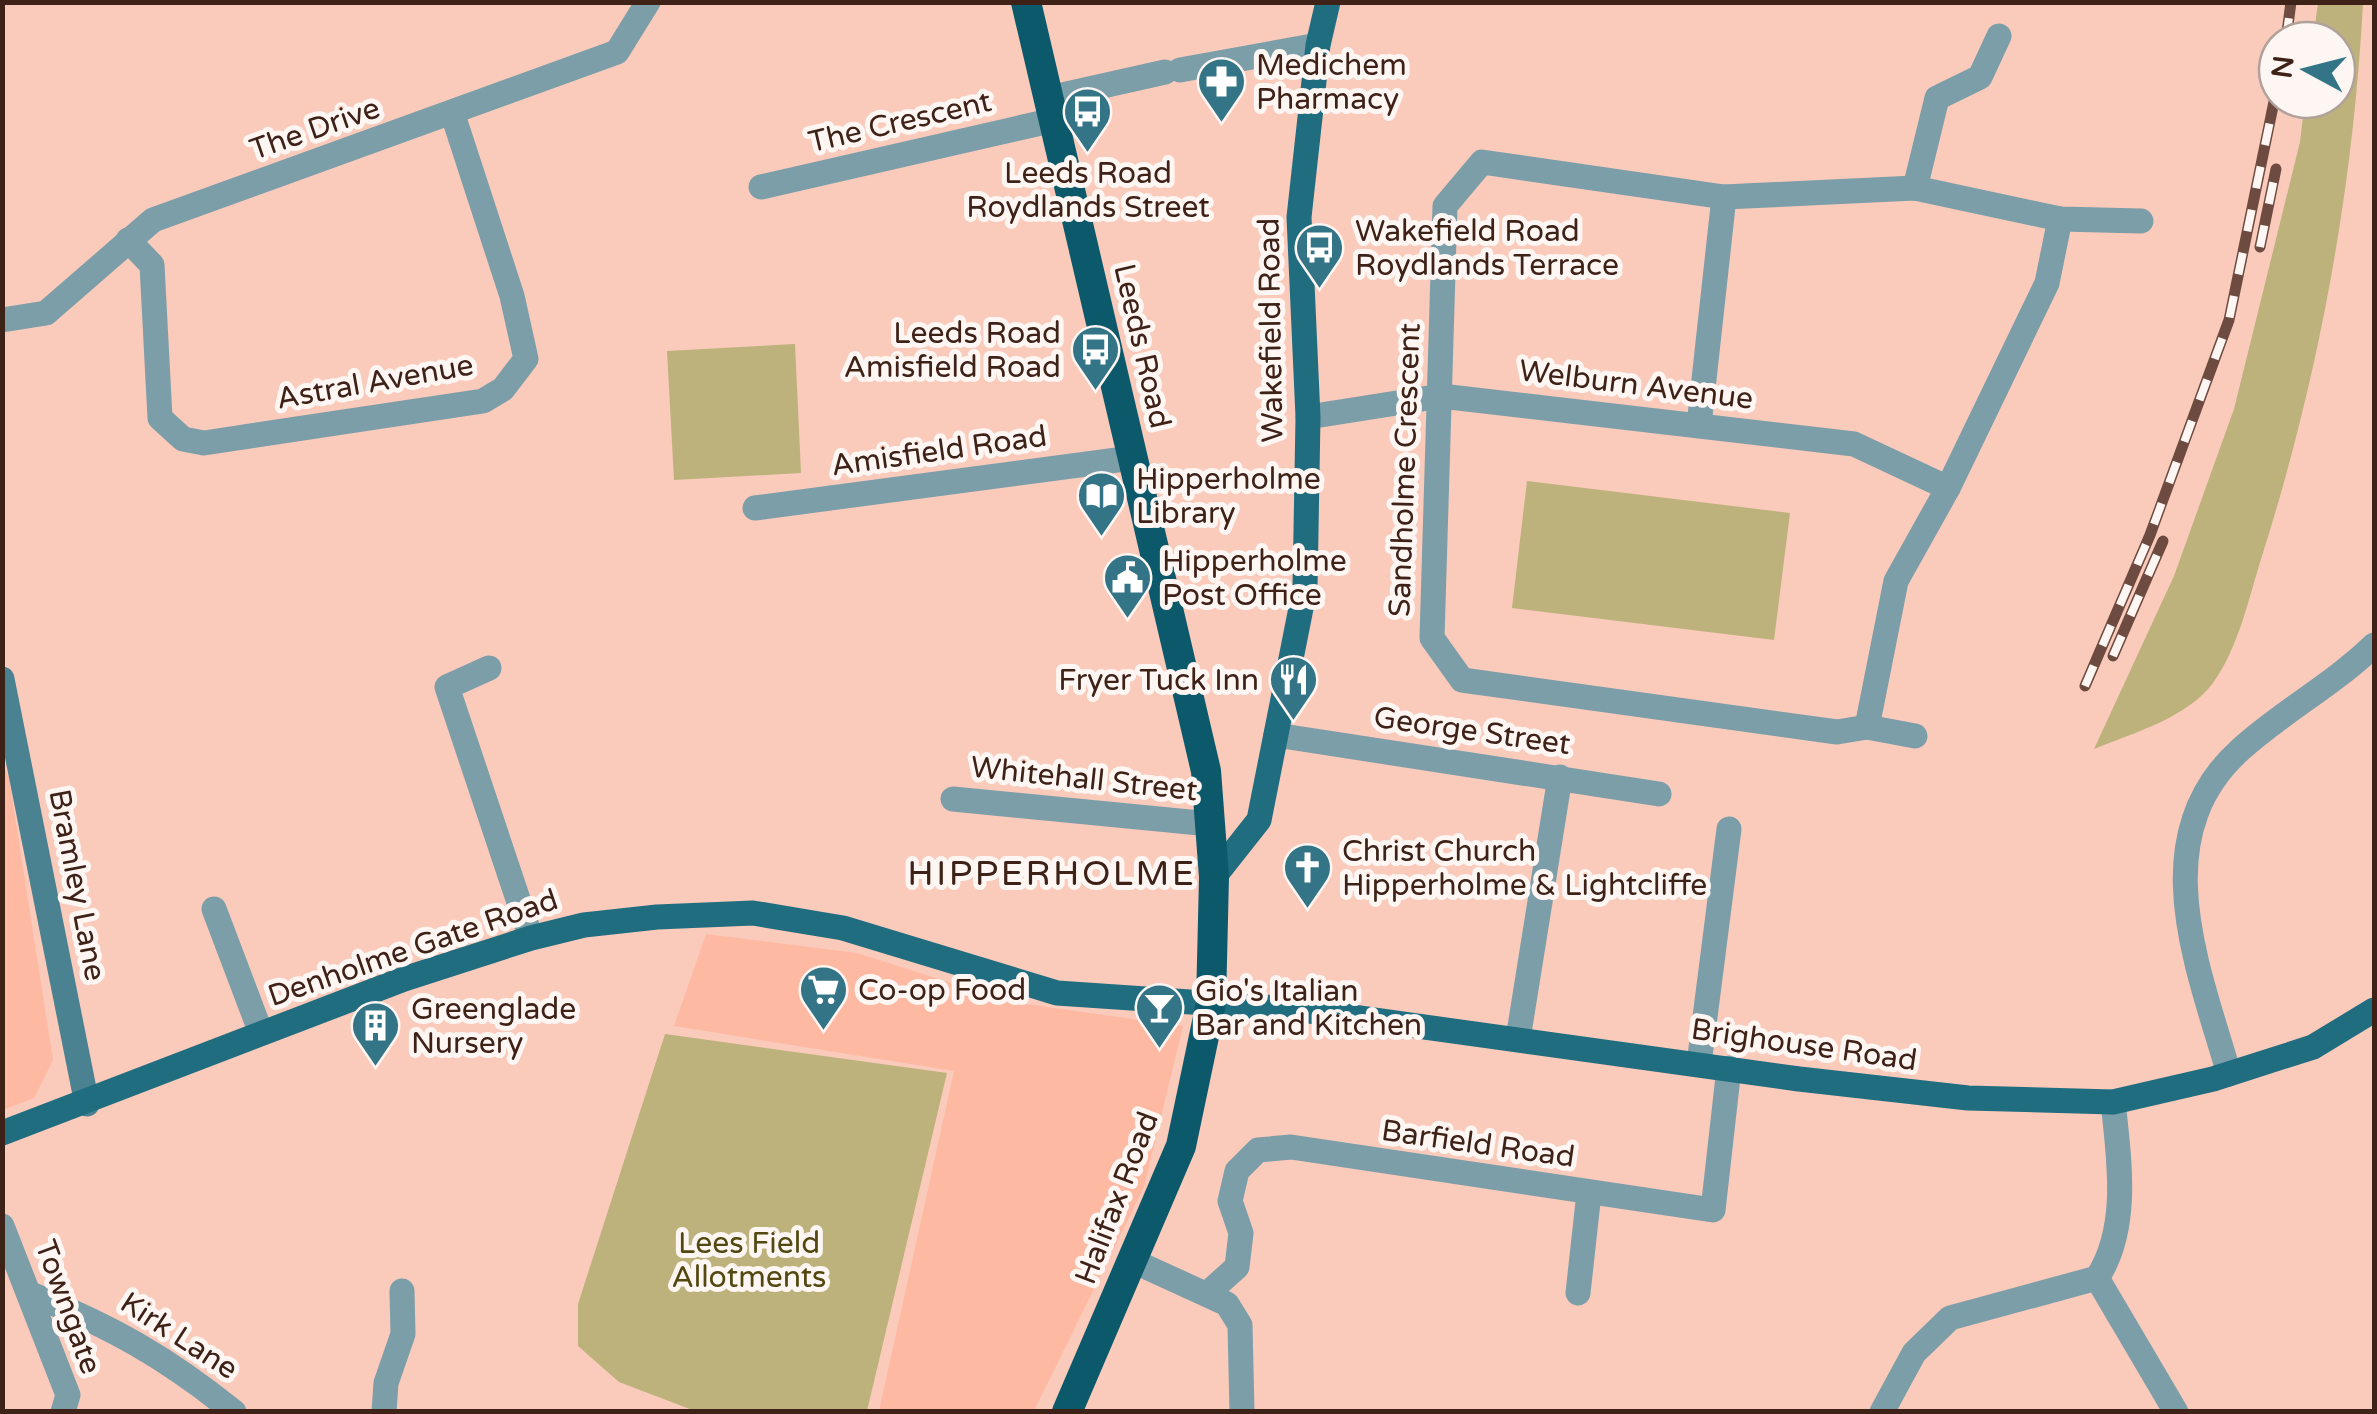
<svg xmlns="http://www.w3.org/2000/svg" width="2377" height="1414" viewBox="0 0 2377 1414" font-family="'Varela Round',sans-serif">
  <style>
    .built { fill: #feb9a3 }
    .green { fill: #bdb27c }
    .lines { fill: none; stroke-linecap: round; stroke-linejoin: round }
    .street { stroke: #7b9ea9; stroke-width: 25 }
    .secondary { stroke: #4b8291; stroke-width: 25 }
    .primary { stroke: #206d80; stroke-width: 25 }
    .highway { stroke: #0b596b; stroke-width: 30 }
    .rail-casing { stroke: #6d4b40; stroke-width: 11 }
    .rail { stroke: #fef6f3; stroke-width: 8; stroke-dasharray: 22; stroke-linecap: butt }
    .labels { text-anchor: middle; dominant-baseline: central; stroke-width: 10; stroke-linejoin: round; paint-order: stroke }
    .poi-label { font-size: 30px; fill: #3e2117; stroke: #fef6f3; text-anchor: start }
    .street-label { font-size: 30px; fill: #3e2117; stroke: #fef6f3 }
    .park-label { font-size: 30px; fill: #524810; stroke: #fef6f3 }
    .quarter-label { font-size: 35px; letter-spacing: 2.5px; fill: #3e2117; stroke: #fef6f3 }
  </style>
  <rect width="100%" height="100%" fill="#facabb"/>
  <g class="built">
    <polygon points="3,765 9,778 53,1060 34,1098 3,1110"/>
    <polygon points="706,934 857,953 1011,1002 1183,1026 1144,1187 1034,1411 879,1411 954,1071 674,1026"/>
  </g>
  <g class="green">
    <path d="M2318,3H2363C2353,190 2319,376 2262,556C2249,597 2239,647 2213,683C2187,718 2133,733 2094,749L2174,576L2234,409L2300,142L2305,100H2337V40H2313Z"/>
    <polygon points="795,344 801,473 674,480 667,351"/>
    <polygon points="1527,481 1790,513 1774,640 1512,608"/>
    <polygon points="665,1034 947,1073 867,1411 695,1411 619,1382 578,1346 578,1304"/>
  </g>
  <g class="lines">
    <g class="street">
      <polyline points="1180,70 1318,45"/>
      <polyline points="1049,98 1165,72"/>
      <polyline points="761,187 1054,120"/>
      <polyline points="1915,188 1937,98 1980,77 1999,36"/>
      <polyline points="128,240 152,265 160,418 183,439 204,443 483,401 503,389 526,359 512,296 453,115"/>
      <polyline points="2,320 46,313 153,220 617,52 648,2"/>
      <polyline points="1308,417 1441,396 1854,444 1948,488"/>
      <polyline points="1699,425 1724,197"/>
      <polyline points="755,508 1132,458"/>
      <polyline points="489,668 447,687 531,938"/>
      <polyline points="1867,727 1896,581 1948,488 2047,283 2060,219"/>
      <polyline points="1276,735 1659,794"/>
      <polyline points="1915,736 1867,727 1837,732 1462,680 1432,638 1445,206 1482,162 1724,197 1915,188 2060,219 2141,221"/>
      <polyline points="953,799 1210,824"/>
      <polyline points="214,909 261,1033"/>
      <polyline points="1518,1039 1560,777"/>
      <polyline points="1699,1064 1729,829"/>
      <path d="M2229,1074C2199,969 2142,837 2241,749C2283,711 2334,684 2374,645"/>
      <polyline points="2,1226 68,1395 63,1412"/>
      <polyline points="1133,1261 1227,1304 1240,1325 1242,1412"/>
      <polyline points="2097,1278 2176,1412"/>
      <polyline points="1208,1293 1237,1267 1241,1233 1230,1201 1237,1171 1258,1150 1291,1147 1713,1210 1729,1068"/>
      <polyline points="1578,1293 1589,1193"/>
      <path d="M31,1294C112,1327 166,1357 234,1412"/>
      <polyline points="384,1412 386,1383 403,1334 402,1291"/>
      <path d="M1882,1412L1914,1353L1950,1318L2097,1278C2130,1228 2119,1158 2113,1102"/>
    </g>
    <polyline class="secondary" points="2,679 87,1104"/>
    <g class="primary">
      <polyline points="1214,877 1259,820 1305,588 1308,417 1299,217 1318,45 1328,2"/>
      <polyline points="2,1133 404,979 531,938 584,925 657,917 753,913 843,928 1057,993 1295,1009 1799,1079 1968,1098 2113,1102 2213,1079 2313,1047 2374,1010"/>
    </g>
    <polyline class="highway" points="1026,2 1206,771 1214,877 1211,1003 1181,1146 1067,1412"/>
    <defs>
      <g id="rail">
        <polyline points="2286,40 2291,2"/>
        <polyline points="2260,247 2276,169"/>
        <polyline points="2113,656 2163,541"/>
        <polyline points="2085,686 2150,535 2229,320 2277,87"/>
      </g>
    </defs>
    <use href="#rail" class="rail-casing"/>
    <use href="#rail" class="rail"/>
  </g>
  <defs>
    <symbol id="pharmacy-pin" viewBox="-11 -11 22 30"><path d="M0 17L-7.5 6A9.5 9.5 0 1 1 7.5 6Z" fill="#337587" stroke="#fef6f3"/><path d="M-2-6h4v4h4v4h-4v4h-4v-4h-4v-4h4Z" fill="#fff"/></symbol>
    <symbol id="bus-pin" viewBox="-11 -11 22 30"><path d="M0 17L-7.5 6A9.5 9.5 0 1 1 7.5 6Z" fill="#337587" stroke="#fef6f3"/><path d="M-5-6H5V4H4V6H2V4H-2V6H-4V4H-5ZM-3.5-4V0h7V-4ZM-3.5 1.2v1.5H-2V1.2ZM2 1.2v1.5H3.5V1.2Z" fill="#fff"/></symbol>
    <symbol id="library-pin" viewBox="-11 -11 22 30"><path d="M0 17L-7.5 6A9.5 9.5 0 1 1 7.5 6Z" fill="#337587" stroke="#fef6f3"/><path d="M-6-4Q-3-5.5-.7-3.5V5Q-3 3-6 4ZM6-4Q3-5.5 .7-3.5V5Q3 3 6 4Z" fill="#fff"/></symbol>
    <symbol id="civic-pin" viewBox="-11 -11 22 30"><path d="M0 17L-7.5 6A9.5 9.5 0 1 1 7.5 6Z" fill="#337587" stroke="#fef6f3"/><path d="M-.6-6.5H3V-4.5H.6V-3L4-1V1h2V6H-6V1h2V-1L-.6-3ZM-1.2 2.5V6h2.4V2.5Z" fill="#fff"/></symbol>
    <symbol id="restaurant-pin" viewBox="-11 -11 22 30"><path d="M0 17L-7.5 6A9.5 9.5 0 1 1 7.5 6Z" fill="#337587" stroke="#fef6f3"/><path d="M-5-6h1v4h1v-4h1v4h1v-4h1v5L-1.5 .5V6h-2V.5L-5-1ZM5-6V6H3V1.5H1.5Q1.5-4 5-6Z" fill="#fff"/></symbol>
    <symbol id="church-pin" viewBox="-11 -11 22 30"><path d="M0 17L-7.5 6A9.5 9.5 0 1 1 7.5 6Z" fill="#337587" stroke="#fef6f3"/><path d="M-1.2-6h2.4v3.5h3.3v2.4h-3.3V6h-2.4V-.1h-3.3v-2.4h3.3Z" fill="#fff"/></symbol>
    <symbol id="supermarket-pin" viewBox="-11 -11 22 30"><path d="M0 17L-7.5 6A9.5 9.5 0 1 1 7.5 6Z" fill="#337587" stroke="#fef6f3"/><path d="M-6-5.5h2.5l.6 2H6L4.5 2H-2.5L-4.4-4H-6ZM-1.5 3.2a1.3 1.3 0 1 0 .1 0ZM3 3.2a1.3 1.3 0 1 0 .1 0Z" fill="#fff"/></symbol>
    <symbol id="bar-pin" viewBox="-11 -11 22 30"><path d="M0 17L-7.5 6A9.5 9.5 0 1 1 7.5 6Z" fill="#337587" stroke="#fef6f3"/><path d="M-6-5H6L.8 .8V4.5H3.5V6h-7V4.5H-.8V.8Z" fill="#fff"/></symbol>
    <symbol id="building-pin" viewBox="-11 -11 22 30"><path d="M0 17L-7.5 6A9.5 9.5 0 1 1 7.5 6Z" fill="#337587" stroke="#fef6f3"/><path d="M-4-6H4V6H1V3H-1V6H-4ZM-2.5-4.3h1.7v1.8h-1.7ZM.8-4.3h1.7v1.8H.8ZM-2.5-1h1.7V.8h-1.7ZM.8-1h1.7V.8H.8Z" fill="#fff"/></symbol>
  </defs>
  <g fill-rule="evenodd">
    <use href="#pharmacy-pin" x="1194" y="54" width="55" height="75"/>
    <use href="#bus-pin" x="1060" y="84" width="55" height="75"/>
    <use href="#bus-pin" x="1292" y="220" width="55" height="75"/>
    <use href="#bus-pin" x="1068" y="322" width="55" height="75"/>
    <use href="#library-pin" x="1074" y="468" width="55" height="75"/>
    <use href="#civic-pin" x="1100" y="550" width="55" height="75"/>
    <use href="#restaurant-pin" x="1266" y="652" width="55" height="75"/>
    <use href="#church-pin" x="1280" y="840" width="55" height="75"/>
    <use href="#supermarket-pin" x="796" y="962" width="55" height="75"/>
    <use href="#bar-pin" x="1132" y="980" width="55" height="75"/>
    <use href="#building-pin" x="348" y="998" width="55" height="75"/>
  </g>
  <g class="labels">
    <g class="poi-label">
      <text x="1256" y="65">Medichem<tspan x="1256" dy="34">Pharmacy</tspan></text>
      <text x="1088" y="173" text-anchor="middle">Leeds Road<tspan x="1088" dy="34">Roydlands Street</tspan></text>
      <text x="1355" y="231">Wakefield Road<tspan x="1355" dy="34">Roydlands Terrace</tspan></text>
      <text x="1061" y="333" text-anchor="end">Leeds Road<tspan x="1061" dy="34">Amisfield Road</tspan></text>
      <text x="1136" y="479">Hipperholme<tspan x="1136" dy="34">Library</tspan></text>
      <text x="1162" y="561">Hipperholme<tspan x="1162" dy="34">Post Office</tspan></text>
      <text x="1259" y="680" text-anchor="end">Fryer Tuck Inn</text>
      <text x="1342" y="851">Christ Church<tspan x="1342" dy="34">Hipperholme &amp; Lightcliffe</tspan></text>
      <text x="858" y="990">Co-op Food</text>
      <text x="1195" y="991">Gio's Italian<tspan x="1195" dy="34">Bar and Kitchen</tspan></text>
      <text x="411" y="1009">Greenglade<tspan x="411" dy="34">Nursery</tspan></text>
    </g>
    <g class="street-label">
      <text transform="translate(900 122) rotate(-13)">The Crescent</text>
      <text transform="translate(315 129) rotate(-19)">The Drive</text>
      <text transform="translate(1271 330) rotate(-91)">Wakefield Road</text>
      <text transform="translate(1142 346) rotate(77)">Leeds Road</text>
      <text transform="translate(375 382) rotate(-10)">Astral Avenue</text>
      <text transform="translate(1636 385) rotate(7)">Welburn Avenue</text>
      <text transform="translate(939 451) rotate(-8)">Amisfield Road</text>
      <text transform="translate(1405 470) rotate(-88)">Sandholme Crescent</text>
      <text transform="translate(1472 731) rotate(8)">George Street</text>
      <text transform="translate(1084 779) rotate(6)">Whitehall Street</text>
      <text transform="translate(77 885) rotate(79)">Bramley Lane</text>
      <text transform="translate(413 948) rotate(-19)">Denholme Gate Road</text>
      <text transform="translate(1804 1045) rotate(8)">Brighouse Road</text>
      <text transform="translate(1478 1144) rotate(8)">Barfield Road</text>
      <text transform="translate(1117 1198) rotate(-69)">Halifax Road</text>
      <text transform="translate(68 1307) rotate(70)">Towngate</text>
      <text transform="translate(179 1336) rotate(33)">Kirk Lane</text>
    </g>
    <g class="park-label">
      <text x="749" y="1243">Lees Field<tspan x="749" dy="34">Allotments</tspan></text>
    </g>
    <g class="quarter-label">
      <text x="1052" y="874">HIPPERHOLME</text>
    </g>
  </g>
  <rect width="2377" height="1414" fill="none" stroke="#3e2117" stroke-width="10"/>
  <g transform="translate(2307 70) rotate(277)"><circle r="48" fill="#fef6f3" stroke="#b1a19b" stroke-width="2.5"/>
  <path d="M0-8L18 38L0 25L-18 38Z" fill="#337587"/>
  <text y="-15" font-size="28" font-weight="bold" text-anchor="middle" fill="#3e2117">N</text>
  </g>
</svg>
